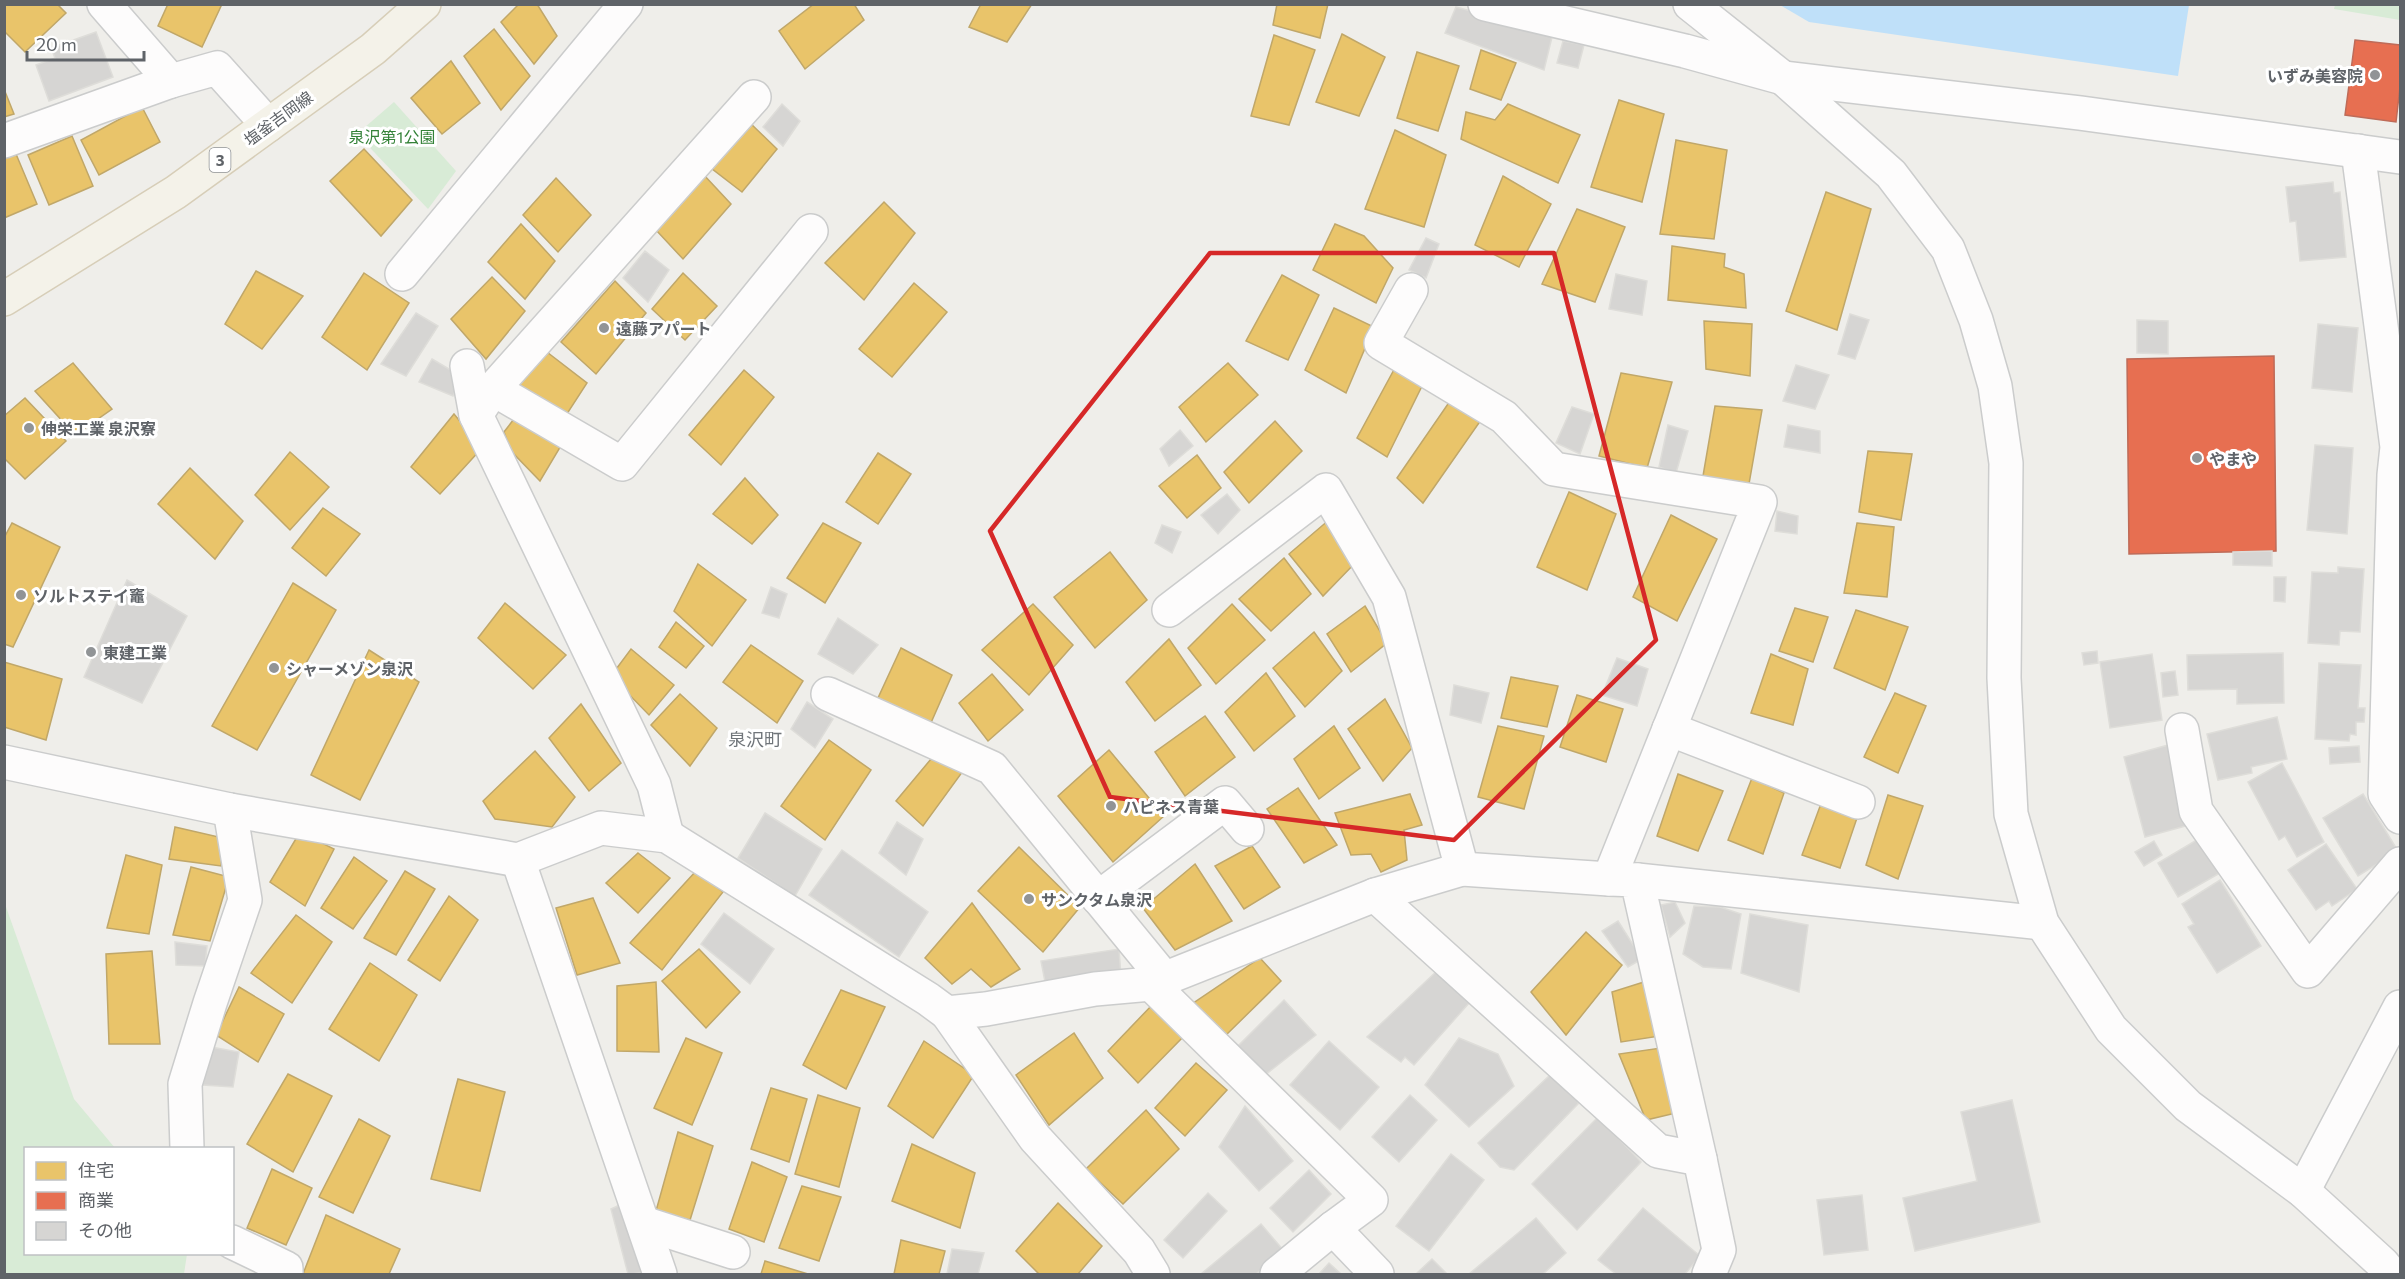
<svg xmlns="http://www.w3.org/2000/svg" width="2405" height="1279" viewBox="0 0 2405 1279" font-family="Commissioner,'Noto Sans JP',sans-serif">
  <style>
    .green { fill: #d8ebd6 }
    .water { fill: #bfe0f9 }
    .homes { fill: #e9c46a; stroke: #c0a769; stroke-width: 1.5 }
    .shops { fill: #e76f51; stroke: #be6b58; stroke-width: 1.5 }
    .building { fill: #d6d5d3; stroke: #deddd9; stroke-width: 1.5 }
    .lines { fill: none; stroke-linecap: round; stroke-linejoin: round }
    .minor-casing { stroke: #cbcccc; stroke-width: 36 }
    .major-casing { stroke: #d7ceb8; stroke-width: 36 }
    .minor { stroke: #fdfcfc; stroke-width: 33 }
    .major { stroke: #f4f2e9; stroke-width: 33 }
    .marked { fill: none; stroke: #d62828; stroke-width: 4.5; stroke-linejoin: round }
    .poi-dot { fill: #919496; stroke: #fff; stroke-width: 2 }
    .labels { text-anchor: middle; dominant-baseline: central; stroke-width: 6; stroke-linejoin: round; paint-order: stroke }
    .shield { fill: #fff; stroke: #8f9295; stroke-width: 1.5 }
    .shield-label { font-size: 15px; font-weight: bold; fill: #5f6368 }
    .poi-label { font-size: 16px; font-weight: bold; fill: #5f6368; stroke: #fff; text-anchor: start }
    .street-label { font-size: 16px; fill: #5f6368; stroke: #fff }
    .park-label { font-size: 16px; fill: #348238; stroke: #fff }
    .neighbourhood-label { font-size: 18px; fill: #70757a; stroke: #fff }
  </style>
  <rect width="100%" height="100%" fill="#efeeea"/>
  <g class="green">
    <polygon points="2335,5 2400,5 2400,20 2334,9"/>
    <polygon points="394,102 456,171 428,209 357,134"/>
    <polygon points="5,904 74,1099 115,1148 26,1148 26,1254 187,1254 184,1274 5,1274"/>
  </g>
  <polygon class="water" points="1780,5 2189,5 2178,76 1809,22"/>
  <g class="homes">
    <polygon points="4,4 57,4 66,13 25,52 4,31"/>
    <polygon points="168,4 222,4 202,47 158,26"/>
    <polygon points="519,4 537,4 557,36 534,64 501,22"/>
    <polygon points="814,4 854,4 864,20 805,69 779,31"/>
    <polygon points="981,4 1032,4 1007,42 969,27"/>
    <polygon points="1277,4 1328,4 1320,38 1273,25"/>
    <polygon points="494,29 530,76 501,110 464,56"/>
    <polygon points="1342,34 1385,57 1359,116 1316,102"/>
    <polygon points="1274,35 1315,50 1289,125 1251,116"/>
    <polygon points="1481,50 1516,63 1501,100 1470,89"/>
    <polygon points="1417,52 1459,66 1438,131 1397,118"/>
    <polygon points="451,61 480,103 442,134 411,98"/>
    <polygon points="4,89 14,114 4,117"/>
    <polygon points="1619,100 1664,114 1642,202 1591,187"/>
    <polygon points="1508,104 1580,135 1558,183 1461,139 1466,112 1495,120"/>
    <polygon points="142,107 160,142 99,175 81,140"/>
    <polygon points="748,121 777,149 742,192 711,168"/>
    <polygon points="1395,130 1446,155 1424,227 1365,209"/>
    <polygon points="72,136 93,186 49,205 28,155"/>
    <polygon points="1676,140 1727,150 1714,239 1660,234"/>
    <polygon points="364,149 412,200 381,236 330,181"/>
    <polygon points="16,154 37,204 4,218 4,159"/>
    <polygon points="703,174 731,204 683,259 656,230"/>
    <polygon points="1503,176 1551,204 1519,267 1475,245"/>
    <polygon points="556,178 591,215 558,252 523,215"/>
    <polygon points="1826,192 1871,209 1837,330 1786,311"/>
    <polygon points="884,202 915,233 864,300 825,263"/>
    <polygon points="1577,209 1625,227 1595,302 1542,284"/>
    <polygon points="521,224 555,261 525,299 488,262"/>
    <polygon points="1335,224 1364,236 1393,268 1376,303 1313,270"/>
    <polygon points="1672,246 1725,254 1724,267 1744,274 1746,308 1668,300"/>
    <polygon points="256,271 303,296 262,349 225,324"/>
    <polygon points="364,273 409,303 367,370 322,337"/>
    <polygon points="683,273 717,306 685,340 652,309"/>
    <polygon points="1282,275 1319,295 1288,360 1246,341"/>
    <polygon points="492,277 525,311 486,359 451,319"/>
    <polygon points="615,281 646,313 596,374 561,342"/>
    <polygon points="914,283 947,312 892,377 859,349"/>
    <polygon points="1334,308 1374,327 1346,393 1305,370"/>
    <polygon points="1704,321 1752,324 1750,376 1706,369"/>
    <polygon points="543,349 587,383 563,420 514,384"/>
    <polygon points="73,363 112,409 75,435 35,391"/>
    <polygon points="1228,363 1258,395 1206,442 1179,407"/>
    <polygon points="1396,366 1424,382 1387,457 1357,438"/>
    <polygon points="744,370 774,397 721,465 689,435"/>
    <polygon points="1621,373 1672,382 1647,468 1599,456"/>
    <polygon points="25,398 66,441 25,479 4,458 4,416"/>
    <polygon points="1450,401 1481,420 1423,503 1397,478"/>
    <polygon points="1715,406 1762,410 1749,484 1703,476"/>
    <polygon points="454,414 482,448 440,494 411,467"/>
    <polygon points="517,415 562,444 540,481 511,451 504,432"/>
    <polygon points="1275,421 1302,451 1249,503 1224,472"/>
    <polygon points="1868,451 1912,454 1901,520 1859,512"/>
    <polygon points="290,452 329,487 290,530 255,495"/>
    <polygon points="878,453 911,474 878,524 846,502"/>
    <polygon points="1197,455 1221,488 1187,518 1159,486"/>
    <polygon points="190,468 243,521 215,559 158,504"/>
    <polygon points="745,478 778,515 752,544 713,514"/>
    <polygon points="1569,492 1616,514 1587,590 1537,567"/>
    <polygon points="323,508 360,534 326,576 292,548"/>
    <polygon points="1671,515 1717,539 1677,621 1633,597"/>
    <polygon points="1330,519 1358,560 1323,596 1289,554"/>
    <polygon points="12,523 60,547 13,647 4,644 4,538"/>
    <polygon points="823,523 861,543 825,603 787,578"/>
    <polygon points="1857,523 1894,527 1887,597 1844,593"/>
    <polygon points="1110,552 1147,600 1095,648 1054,597"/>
    <polygon points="1284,558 1311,594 1271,631 1239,599"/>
    <polygon points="698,564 746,600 712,646 674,611"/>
    <polygon points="293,583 336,610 257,750 212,726"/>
    <polygon points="505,603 566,655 533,689 478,638"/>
    <polygon points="1033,604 1073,645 1029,695 982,650"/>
    <polygon points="1232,604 1265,640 1216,684 1188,648"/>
    <polygon points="1365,606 1387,643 1351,672 1327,634"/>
    <polygon points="1795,608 1828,617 1813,662 1779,651"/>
    <polygon points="1856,610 1908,627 1885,690 1834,668"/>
    <polygon points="676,622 704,646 686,668 659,647"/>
    <polygon points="1314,632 1342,671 1305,707 1273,668"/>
    <polygon points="1169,639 1201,685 1155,721 1126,682"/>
    <polygon points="751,645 803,681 777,723 723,682"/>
    <polygon points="901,648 952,675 930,725 878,698"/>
    <polygon points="631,649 674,685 649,715 611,676"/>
    <polygon points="369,650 419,682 360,800 311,775"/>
    <polygon points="1771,654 1808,669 1793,725 1751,713"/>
    <polygon points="4,662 62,679 46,740 4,727"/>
    <polygon points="1266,673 1295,716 1254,751 1225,712"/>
    <polygon points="992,674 1023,710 988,741 959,703"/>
    <polygon points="1511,677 1558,686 1547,727 1501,718"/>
    <polygon points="1895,693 1926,706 1898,773 1864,757"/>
    <polygon points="680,694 717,728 690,766 651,725"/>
    <polygon points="1577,695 1623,709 1606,762 1560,747"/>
    <polygon points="1385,699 1412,748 1383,781 1348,729"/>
    <polygon points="581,704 621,763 589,791 549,738"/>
    <polygon points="1205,716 1235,757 1185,796 1155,752"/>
    <polygon points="1334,726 1360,768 1319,799 1294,759"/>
    <polygon points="1498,726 1544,736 1524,809 1478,797"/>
    <polygon points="829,740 871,770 825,840 781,806"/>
    <polygon points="1109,750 1164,816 1113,862 1058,796"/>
    <polygon points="535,751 575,797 552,827 495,819 483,801"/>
    <polygon points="936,753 963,771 923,826 896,801"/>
    <polygon points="1678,774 1723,791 1698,851 1657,836"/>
    <polygon points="1752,778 1784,793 1763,854 1728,840"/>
    <polygon points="1298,788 1337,845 1304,863 1267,809"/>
    <polygon points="1410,794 1422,825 1404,830 1407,860 1381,872 1371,854 1351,855 1335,813"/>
    <polygon points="1888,795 1923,806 1898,879 1866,865"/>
    <polygon points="1822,801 1857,818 1840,868 1802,855"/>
    <polygon points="175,827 223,838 221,866 169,859"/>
    <polygon points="300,832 334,849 305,906 270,882"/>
    <polygon points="1252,846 1280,887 1244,909 1215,866"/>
    <polygon points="1019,847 1080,907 1043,952 978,891"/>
    <polygon points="638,853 670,878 638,913 606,883"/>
    <polygon points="126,855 162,865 149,934 107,928"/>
    <polygon points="354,857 387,881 353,929 321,908"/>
    <polygon points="1195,864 1232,921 1175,950 1143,908"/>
    <polygon points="191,867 229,877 210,941 173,935"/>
    <polygon points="405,871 435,889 396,955 364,938"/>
    <polygon points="696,871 723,892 662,970 630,943"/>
    <polygon points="449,896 478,920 440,981 408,960"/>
    <polygon points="593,898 620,963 577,975 556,908"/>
    <polygon points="972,903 1020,969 991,987 971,969 952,984 925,958"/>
    <polygon points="296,915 332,942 292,1003 251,973"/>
    <polygon points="1586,932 1622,965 1566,1035 1531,992"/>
    <polygon points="699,949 740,992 706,1028 662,981"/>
    <polygon points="152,951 160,1044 109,1044 106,954"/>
    <polygon points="1260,958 1281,981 1222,1039 1192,1004"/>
    <polygon points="370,963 417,995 379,1061 329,1029"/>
    <polygon points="1647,981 1660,1036 1621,1042 1612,992"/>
    <polygon points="656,982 659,1052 617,1051 617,986"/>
    <polygon points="239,987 284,1014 258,1062 216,1035"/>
    <polygon points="841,990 885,1007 846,1089 803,1065"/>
    <polygon points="1153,1004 1184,1036 1138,1083 1108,1051"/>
    <polygon points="1074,1033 1103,1078 1049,1125 1016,1075"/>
    <polygon points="686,1038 722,1053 692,1125 654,1108"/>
    <polygon points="924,1041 974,1075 933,1138 888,1106"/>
    <polygon points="1661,1048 1676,1113 1646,1120 1619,1054"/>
    <polygon points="1196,1063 1227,1090 1185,1136 1155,1108"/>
    <polygon points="288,1074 332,1096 293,1172 247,1144"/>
    <polygon points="458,1079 505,1092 480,1191 431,1179"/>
    <polygon points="771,1088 807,1099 789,1162 751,1149"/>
    <polygon points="818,1095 860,1108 839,1187 795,1174"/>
    <polygon points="1146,1110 1179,1149 1123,1204 1086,1169"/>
    <polygon points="359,1119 390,1136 353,1213 319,1197"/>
    <polygon points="678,1132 713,1146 690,1220 656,1211"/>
    <polygon points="912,1144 975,1173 960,1228 892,1201"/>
    <polygon points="752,1162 787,1177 764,1242 729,1229"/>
    <polygon points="272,1169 312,1188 286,1245 247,1228"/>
    <polygon points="802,1186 841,1197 819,1261 779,1248"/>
    <polygon points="1058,1203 1102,1246 1078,1274 1039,1274 1016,1251"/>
    <polygon points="326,1215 400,1249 389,1274 303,1274"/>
    <polygon points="901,1240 945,1251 939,1274 894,1274"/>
    <polygon points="765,1261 808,1274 761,1274"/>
  </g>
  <g class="shops">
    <polygon points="2355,40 2400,45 2400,87 2396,122 2345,115"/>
    <polygon points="2274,356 2276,551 2129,554 2127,359"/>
  </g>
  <g class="building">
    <polygon points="1456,7 1553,33 1544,70 1445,33"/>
    <polygon points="96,32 113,77 49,101 36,65 55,58 51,48"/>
    <polygon points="1563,41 1584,45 1578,68 1557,63"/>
    <polygon points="782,104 800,121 783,146 763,127"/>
    <polygon points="2333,182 2334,193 2340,192 2346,257 2300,261 2296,221 2290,222 2286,187"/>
    <polygon points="1426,238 1439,244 1426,278 1409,270"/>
    <polygon points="645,251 669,270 648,302 623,278"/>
    <polygon points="1616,274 1647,281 1642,315 1609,309"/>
    <polygon points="416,313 438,326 406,376 381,364"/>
    <polygon points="1850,314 1869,320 1855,359 1838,354"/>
    <polygon points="2137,320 2168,321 2168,354 2137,353"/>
    <polygon points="2318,324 2358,328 2352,392 2312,388"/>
    <polygon points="432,359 461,376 453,396 419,382"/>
    <polygon points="1796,365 1829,375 1815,409 1783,401"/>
    <polygon points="1572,407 1594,414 1580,454 1556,443"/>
    <polygon points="1668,425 1688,431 1676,473 1659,467"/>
    <polygon points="1788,425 1820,431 1820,453 1784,447"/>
    <polygon points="1180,430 1193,446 1169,466 1160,449"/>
    <polygon points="2315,445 2353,448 2347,534 2307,530"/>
    <polygon points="1227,494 1240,510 1218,534 1201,515"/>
    <polygon points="1777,511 1798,516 1797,534 1775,531"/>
    <polygon points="1162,525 1181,532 1172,553 1155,543"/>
    <polygon points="2272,551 2272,566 2233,565 2233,552"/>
    <polygon points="2338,567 2364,569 2360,632 2340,631 2339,645 2308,643 2312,572 2338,573"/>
    <polygon points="2274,577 2286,577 2285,602 2274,601"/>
    <polygon points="127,580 187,616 142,703 84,677"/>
    <polygon points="771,587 787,594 779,618 762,613"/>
    <polygon points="838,618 878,645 853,674 818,654"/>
    <polygon points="2097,651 2098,663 2084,665 2082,653"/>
    <polygon points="2283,653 2284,703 2237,704 2237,689 2188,690 2187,655"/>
    <polygon points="2152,654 2162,720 2110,728 2100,662"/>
    <polygon points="1617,658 1648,669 1637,706 1602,695"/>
    <polygon points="2319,663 2361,665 2358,708 2365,708 2364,722 2356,722 2356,735 2350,734 2349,741 2315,739"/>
    <polygon points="2175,671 2178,695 2163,697 2161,673"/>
    <polygon points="1454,685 1489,693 1481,723 1450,715"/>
    <polygon points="807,702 833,719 815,748 791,729"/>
    <polygon points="2277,717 2287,759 2251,767 2252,773 2218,780 2207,734"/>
    <polygon points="2172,744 2193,824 2145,837 2124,757"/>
    <polygon points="2359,746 2360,762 2330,764 2329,748"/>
    <polygon points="2282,763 2324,842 2297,857 2285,836 2279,840 2248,782"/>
    <polygon points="2363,794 2398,851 2358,876 2323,818"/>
    <polygon points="765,813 822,849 795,896 738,858"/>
    <polygon points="897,822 923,839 906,875 879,853"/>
    <polygon points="2200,838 2220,873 2178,897 2158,863"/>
    <polygon points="2154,841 2162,855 2144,866 2135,852"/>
    <polygon points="2326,844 2357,889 2332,906 2329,901 2316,910 2288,870"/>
    <polygon points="842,850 928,912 899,957 809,895"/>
    <polygon points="2220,880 2261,946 2217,973 2188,927 2194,924 2182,904"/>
    <polygon points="1675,902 1685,923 1670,937 1661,905"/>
    <polygon points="1694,906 1720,907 1741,914 1731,969 1703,967 1683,954"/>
    <polygon points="724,913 774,949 750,984 701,944"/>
    <polygon points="1750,914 1808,925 1799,992 1741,973"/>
    <polygon points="1618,921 1642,959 1628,967 1602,931"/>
    <polygon points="175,942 207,946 205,966 176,965"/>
    <polygon points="1119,949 1121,977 1046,987 1041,961"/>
    <polygon points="1440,968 1470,1002 1414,1065 1405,1057 1401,1062 1367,1037"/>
    <polygon points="1284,1000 1316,1035 1265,1075 1234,1050"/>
    <polygon points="1459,1038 1498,1054 1514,1086 1469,1127 1425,1085"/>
    <polygon points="1329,1041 1379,1087 1340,1130 1290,1085"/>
    <polygon points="211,1047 239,1052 233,1087 203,1085"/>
    <polygon points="1550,1075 1578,1099 1578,1104 1514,1170 1500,1167 1478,1143"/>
    <polygon points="1410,1095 1437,1120 1399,1162 1372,1137"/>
    <polygon points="2012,1100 2040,1222 1915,1251 1903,1198 1977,1181 1961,1112"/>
    <polygon points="1245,1106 1293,1161 1259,1191 1219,1147"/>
    <polygon points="1598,1117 1641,1162 1577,1230 1532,1184"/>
    <polygon points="1451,1154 1484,1180 1429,1251 1396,1226"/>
    <polygon points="1309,1170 1331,1194 1293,1232 1270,1208"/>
    <polygon points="1208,1193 1227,1211 1183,1258 1164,1240"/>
    <polygon points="1862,1195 1868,1250 1824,1255 1817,1200"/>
    <polygon points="624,1203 643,1272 632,1274 628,1274 611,1209"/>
    <polygon points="1643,1208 1700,1256 1685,1274 1616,1274 1598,1260"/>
    <polygon points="1536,1218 1566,1253 1543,1274 1469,1274"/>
    <polygon points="1261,1224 1284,1251 1256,1274 1201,1274"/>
    <polygon points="952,1249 984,1253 978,1274 947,1274"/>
    <polygon points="1432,1259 1447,1274 1416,1274"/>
    <polygon points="1329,1263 1341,1274 1319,1274"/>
  </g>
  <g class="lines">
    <defs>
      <g id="minor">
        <polyline points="104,4 171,81 217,68 268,125"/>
        <polyline points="1485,4 1685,51 1783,78 2080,113 2400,157"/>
        <polyline points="1690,4 1783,78 1891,174 1948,249 1976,320 1995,386 2006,463 2004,678 2011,814 2042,923 2111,1029 2188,1106 2303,1191 2383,1264 2391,1274"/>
        <polyline points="754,97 493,389 622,464 811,231"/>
        <polyline points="4,141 171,81"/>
        <polyline points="2358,151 2397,447 2394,475 2385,794 2400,817"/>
        <polyline points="402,274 626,4"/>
        <polyline points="1411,290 1381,343 1504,417 1554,469 1760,502 1609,879 1462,869"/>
        <polyline points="467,366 476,415"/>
        <polyline points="493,389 476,415 654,785 667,836"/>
        <polyline points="828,694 992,768 1164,978"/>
        <polyline points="1669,729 1858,802"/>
        <polyline points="2182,730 2196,811 2308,971 2400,864"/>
        <polyline points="4,762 230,810 518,860 601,828 667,836 928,999 947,1013 986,1009 1095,989 1151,984 1375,895 1462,869 1389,597 1326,490 1169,610"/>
        <polyline points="518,860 660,1274"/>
        <polyline points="1609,879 1637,880 1700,1159 1719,1250 1709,1274"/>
        <polyline points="1637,880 2042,923"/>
        <polyline points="1375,895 1658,1151 1700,1159"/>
        <polyline points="1098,898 1225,803 1247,829"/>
        <polyline points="1151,984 1371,1200 1333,1228"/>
        <polyline points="947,1013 1035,1138 1139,1251 1153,1274"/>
        <polyline points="187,1148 185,1084 210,1003 245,900 230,810"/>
        <polyline points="2303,1191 2400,1007"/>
        <polyline points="643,1223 733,1252"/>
        <polyline points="232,1242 286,1268 286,1274"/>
        <polyline points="1277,1274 1333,1228 1377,1274"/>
      </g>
      <polyline id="major" points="4,299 176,192 373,49 424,4"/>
    </defs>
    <use href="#minor" class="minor-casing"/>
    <use href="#major" class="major-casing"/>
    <use href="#minor" class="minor"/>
    <use href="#major" class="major"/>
  </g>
  <path class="marked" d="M1210,253H1554L1656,640L1454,840L1110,797L990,531Z"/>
  <g class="poi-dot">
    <circle cx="2375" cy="75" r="6"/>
    <circle cx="604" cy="328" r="6"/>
    <circle cx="29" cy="428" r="6"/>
    <circle cx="2197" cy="458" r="6"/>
    <circle cx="21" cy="595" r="6"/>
    <circle cx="91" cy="652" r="6"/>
    <circle cx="274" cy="668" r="6"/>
    <circle cx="1111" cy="806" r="6"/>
    <circle cx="1029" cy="899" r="6"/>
  </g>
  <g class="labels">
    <rect class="shield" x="209.5" y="148" width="21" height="24" rx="4.5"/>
    <g class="shield-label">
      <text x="220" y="160">3</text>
    </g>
    <g class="poi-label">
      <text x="2363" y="75" text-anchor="end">いずみ美容院</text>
      <text x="616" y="328">遠藤アパート</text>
      <text x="41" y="428">伸栄工業 泉沢寮</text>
      <text x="2209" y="458">やまや</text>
      <text x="33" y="595">ソルトステイ竈</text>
      <text x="103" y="652">東建工業</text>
      <text x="286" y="668">シャーメゾン泉沢</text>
      <text x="1123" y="806">ハピネス青葉</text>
      <text x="1041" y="899">サンクタム泉沢</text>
    </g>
    <g class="street-label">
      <text transform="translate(278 118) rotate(-36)">塩釜吉岡線</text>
    </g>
    <g class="park-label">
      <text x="392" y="136">泉沢第1公園</text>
    </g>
    <g class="neighbourhood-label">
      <text x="755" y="739">泉沢町</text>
    </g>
  </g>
  <rect width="2405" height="1279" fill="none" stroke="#5f6368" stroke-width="12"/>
  <rect x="24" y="1147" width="210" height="108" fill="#ffffff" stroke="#bfc1c3" stroke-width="1.5"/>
  <rect x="36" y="1162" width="30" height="18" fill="#e9c46a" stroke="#bfc1c3" stroke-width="1.5"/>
  <text x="78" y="1177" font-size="18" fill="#5f6368">住宅</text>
  <rect x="36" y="1192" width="30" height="18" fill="#e76f51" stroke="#bfc1c3" stroke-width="1.5"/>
  <text x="78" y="1207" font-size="18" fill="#5f6368">商業</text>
  <rect x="36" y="1222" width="30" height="18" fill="#d6d5d3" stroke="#bfc1c3" stroke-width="1.5"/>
  <text x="78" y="1237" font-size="18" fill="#5f6368">その他</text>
  <path d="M27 51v9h117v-9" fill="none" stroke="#5f6368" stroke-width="3"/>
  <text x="36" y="51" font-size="18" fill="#5f6368" stroke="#ffffff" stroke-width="4.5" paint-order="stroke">20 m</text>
</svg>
